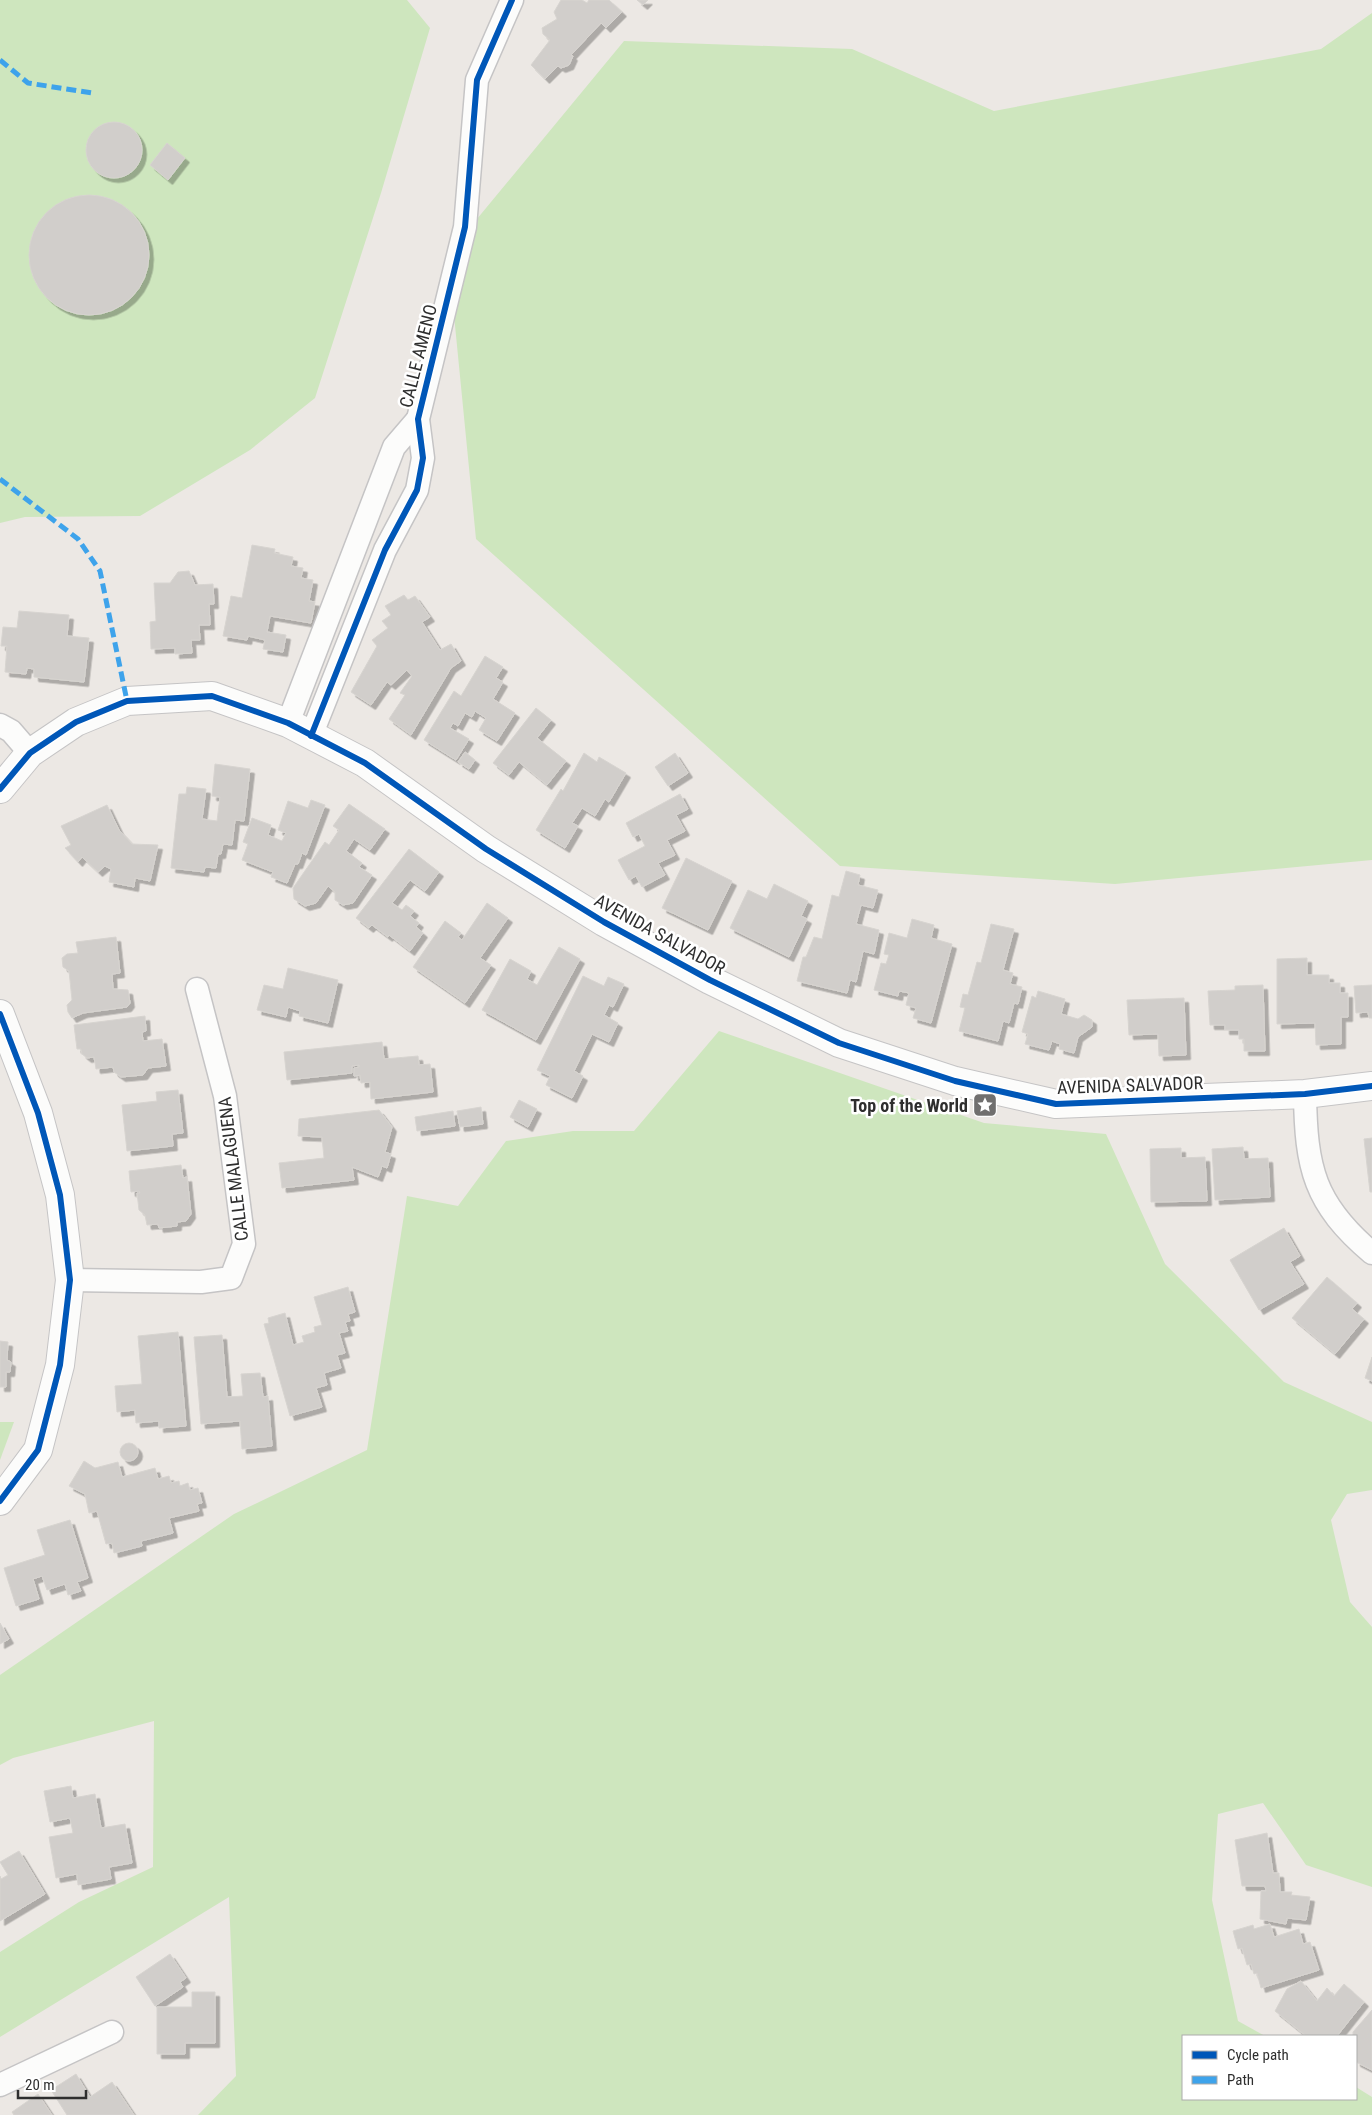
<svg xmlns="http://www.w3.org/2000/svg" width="1372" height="2115" viewBox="0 0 1372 2115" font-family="'Roboto Condensed',sans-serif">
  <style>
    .green { fill: #cee6be }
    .building { fill: #d1cecb; stroke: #d7d4d0; filter: url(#shadow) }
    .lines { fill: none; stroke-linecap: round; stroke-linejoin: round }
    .street-casing { stroke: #c5c4c5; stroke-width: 25 }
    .secondary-casing { stroke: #c5c4c5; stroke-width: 30 }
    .street { stroke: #fcfcfb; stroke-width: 22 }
    .secondary { stroke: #fcfcfb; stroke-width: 28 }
    .quiet { stroke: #3ea3eb; stroke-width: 5; stroke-dasharray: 10 5; stroke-linecap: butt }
    .cycleway-casing { stroke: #fff; stroke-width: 9 }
    .cycleway { stroke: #0057b8; stroke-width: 6 }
    .labels { text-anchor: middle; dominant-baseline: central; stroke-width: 5; stroke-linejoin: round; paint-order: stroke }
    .street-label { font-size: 18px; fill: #2e2e2e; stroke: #fff }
    .poi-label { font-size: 18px; font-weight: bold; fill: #2e2e2e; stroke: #fff; text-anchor: end }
  </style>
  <defs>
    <filter id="shadow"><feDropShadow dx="4.5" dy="4.5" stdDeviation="0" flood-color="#0004"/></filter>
  </defs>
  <rect width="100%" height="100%" fill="#ece8e4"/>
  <g class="green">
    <polygon points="0,0 407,0 430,28 381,193 315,398 250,450 140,516 25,517 0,523"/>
    <polygon points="1372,13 1372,860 1115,884 840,866 476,539 448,254 624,41 852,49 994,111 1321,49"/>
    <polygon points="719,1031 984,1123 1106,1134 1165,1264 1284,1382 1372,1422 1372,1490 1347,1494 1331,1520 1350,1602 1372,1627 1372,1887 1306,1865 1263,1803 1218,1814 1212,1900 1238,2021 1265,2036 1183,2036 1183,2099 1356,2099 1356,2087 1372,2097 1372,2115 198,2115 236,2076 229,1897 0,2037 0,1952 79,1902 153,1867 154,1721 13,1758 0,1765 0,1675 234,1514 367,1450 407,1196 458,1206 506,1141 573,1131 634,1131"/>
    <polygon points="0,1422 14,1422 0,1460"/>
  </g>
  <g class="building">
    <polygon points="561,0 582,0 587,3 589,0 609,0 622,12 606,28 601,23 571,55 573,56 569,65 561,68 558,66 545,79 531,65 550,40 543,34 542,28 557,19 554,12"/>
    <polygon points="637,0 648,0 643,5"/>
    <circle cx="114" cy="150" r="28"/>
    <polygon points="167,143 185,158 168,180 150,165"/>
    <circle cx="89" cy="255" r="60"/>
    <polygon points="252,545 275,549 274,553 293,557 291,566 303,568 301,578 313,580 309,601 315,602 311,623 270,616 267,632 286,635 283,652 263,649 265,640 248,636 247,640 223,636 231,596 242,598"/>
    <polygon points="189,571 195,585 213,584 214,604 209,604 210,625 199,625 200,640 191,640 192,653 175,654 175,648 151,649 150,622 156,621 154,583 170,583 178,572"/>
    <polygon points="404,595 408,600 415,596 430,617 422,622 440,650 451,644 461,661 451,668 411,735 389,719 405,695 400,693 412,676 407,670 391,685 387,682 371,705 351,692 377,646 372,640 388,628 382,621 391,615 385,606"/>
    <polygon points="19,611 69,615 67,636 89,638 84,682 34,677 34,669 27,668 26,674 5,672 7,646 1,646 3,627 17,628"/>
    <polygon points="485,656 503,667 496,678 503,682 493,699 515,713 497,741 479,730 486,718 475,711 472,717 465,713 458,726 453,723 450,728 469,739 456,760 424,740 454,691 461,696"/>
    <polygon points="536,708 551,720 537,738 566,761 547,785 519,762 509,775 493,763"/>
    <polygon points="465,752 475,760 469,769 458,762"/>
    <polygon points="584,753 597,762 599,757 626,773 609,802 605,799 595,816 582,808 572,823 578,826 565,848 536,830 561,789 563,791"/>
    <polygon points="675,753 688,773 668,786 655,767"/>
    <polygon points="215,764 250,769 244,821 235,820 232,845 223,844 221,854 218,854 216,868 205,867 204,872 171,868 179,794 186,794 187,787 206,789 202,819 217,821 220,797 212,796"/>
    <polygon points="680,794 688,809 676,815 685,831 667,840 675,855 658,863 665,875 642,887 636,876 629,880 618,860 645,846 639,834 633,837 626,823"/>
    <polygon points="311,800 325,805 306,855 302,853 298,864 295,864 287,883 271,877 273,872 242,860 248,844 243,842 252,818 271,825 268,835 282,841 286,833 278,830 288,801 308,808"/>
    <polygon points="349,804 385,829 370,850 354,839 346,851 362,863 359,867 372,875 353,903 343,905 335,900 335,892 328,886 316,903 305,906 294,899 293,888 325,842 329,845 339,830 333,826"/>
    <polygon points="107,805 119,830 132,844 158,845 150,881 135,878 134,887 109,882 111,869 105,866 98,872 82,857 78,862 65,848 71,845 61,826"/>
    <polygon points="409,849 439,872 425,891 410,880 392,903 402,910 406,905 414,911 410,916 419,923 416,927 423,933 410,951 389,935 388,937 372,925 369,928 356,918"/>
    <polygon points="686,858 732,881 708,930 662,908"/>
    <polygon points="846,871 860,875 858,885 878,890 873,908 861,905 856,924 879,930 874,954 863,951 856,982 850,980 847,993 797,981 803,957 806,957 814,937 822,939 832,895 839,897"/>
    <polygon points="774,884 808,901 801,916 807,919 789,957 730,928 748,890 767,899"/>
    <polygon points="487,903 508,918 480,958 491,965 465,1003 413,967 445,921 461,933 458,937 462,940"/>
    <polygon points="912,919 934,925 931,938 952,944 931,1023 913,1018 916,1008 906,1005 909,993 899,991 898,996 874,990 881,963 886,964 889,955 884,954 889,933 907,938"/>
    <polygon points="991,924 1014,929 1003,970 1013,973 1010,984 1022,987 1018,1004 1014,1003 1009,1023 1003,1021 998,1041 959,1031 965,1008 960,1007 963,994 968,995 977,962 981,963"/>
    <polygon points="116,937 120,973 112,974 113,989 128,990 130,1003 127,1007 83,1013 72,1018 68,1012 67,1005 72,1000 69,971 63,967 62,958 67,954 78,953 76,942"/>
    <polygon points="559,947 580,959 536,1040 482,1010 510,959 531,971 527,979 537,985"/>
    <polygon points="1307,958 1307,975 1329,975 1329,983 1340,983 1340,993 1348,993 1348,1017 1341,1017 1341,1044 1316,1045 1315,1023 1277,1024 1277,959"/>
    <polygon points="288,968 338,980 328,1023 299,1016 300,1011 288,1007 286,1017 257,1010 264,985 283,989"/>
    <polygon points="583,976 604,986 608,977 624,984 613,1007 609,1005 604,1015 618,1023 609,1042 592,1034 574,1071 583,1076 572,1098 546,1085 550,1076 537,1070"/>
    <polygon points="1263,985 1265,1051 1244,1051 1244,1039 1239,1039 1239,1030 1225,1030 1225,1025 1210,1025 1208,991 1235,990 1235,986"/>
    <polygon points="1372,985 1372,1018 1369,1018 1368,1012 1356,1013 1354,986"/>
    <polygon points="1038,991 1065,999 1061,1014 1078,1019 1084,1015 1092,1020 1092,1027 1078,1037 1074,1053 1059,1049 1060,1044 1052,1041 1049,1050 1025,1044 1028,1034 1022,1032 1032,996 1036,998"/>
    <polygon points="1184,998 1186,1055 1159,1056 1158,1034 1129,1035 1127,1000"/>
    <polygon points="145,1016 146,1031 142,1032 143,1041 162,1039 166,1066 148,1068 143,1075 121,1077 114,1072 113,1067 96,1069 94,1057 87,1058 82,1054 81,1049 77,1049 74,1025"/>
    <polygon points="382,1042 384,1059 418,1056 419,1065 430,1064 433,1092 371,1099 370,1082 361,1083 360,1075 354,1076 354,1068 359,1067 359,1065 352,1066 352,1073 287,1080 284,1052"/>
    <polygon points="178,1090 183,1133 172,1134 173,1146 127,1151 122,1105 157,1101 156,1092"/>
    <polygon points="519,1100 537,1109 528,1127 510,1117"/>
    <polygon points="481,1107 483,1124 460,1127 457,1111"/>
    <polygon points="379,1110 392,1127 385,1152 391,1154 387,1168 382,1166 378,1177 352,1167 354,1180 282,1188 279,1163 324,1158 322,1137 298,1136 299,1119"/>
    <polygon points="453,1111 455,1126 417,1131 415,1117"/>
    <polygon points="1372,1138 1372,1192 1370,1192 1364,1139"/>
    <polygon points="1243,1147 1244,1159 1268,1158 1270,1197 1215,1200 1212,1149"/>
    <polygon points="1181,1148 1181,1158 1205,1157 1207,1201 1151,1202 1150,1149"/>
    <polygon points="181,1165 183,1178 187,1177 191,1214 186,1221 177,1222 177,1226 159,1228 158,1224 147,1225 145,1215 139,1210 137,1193 140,1193 139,1191 131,1192 129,1171"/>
    <polygon points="1284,1228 1300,1256 1290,1262 1304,1284 1259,1310 1230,1260"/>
    <polygon points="1327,1277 1357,1303 1352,1309 1364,1319 1335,1354 1292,1318"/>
    <polygon points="348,1287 355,1312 348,1314 350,1321 345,1322 348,1331 339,1333 345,1353 337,1355 341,1368 324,1373 327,1385 316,1388 322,1407 290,1416 264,1324 269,1323 268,1318 285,1313 293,1345 304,1342 302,1336 315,1332 314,1327 322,1325 314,1297"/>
    <polygon points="178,1332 186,1426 159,1428 159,1421 136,1423 135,1410 117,1412 115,1386 142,1384 138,1336"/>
    <polygon points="222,1335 227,1397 243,1396 241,1374 260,1373 263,1397 268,1396 272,1446 242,1449 240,1421 201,1424 194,1337"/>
    <polygon points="0,1341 8,1342 7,1360 11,1362 10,1372 6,1372 6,1387 0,1387"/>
    <polygon points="1372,1357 1372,1381 1365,1378"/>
    <circle cx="129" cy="1452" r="9"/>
    <polygon points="84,1461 95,1468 118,1462 122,1477 155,1468 158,1479 169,1476 171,1483 179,1481 180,1486 188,1483 190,1490 198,1488 202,1503 197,1504 199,1511 169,1518 173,1533 141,1541 142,1546 114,1553 112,1543 106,1544 97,1511 89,1513 85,1494 69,1486"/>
    <polygon points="70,1520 88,1578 77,1582 81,1591 68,1595 65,1584 47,1590 42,1576 33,1579 39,1599 16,1606 4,1568 45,1555 37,1530"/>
    <polygon points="0,1623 9,1639 0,1644"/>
    <polygon points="71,1786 73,1798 95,1794 101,1828 125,1824 132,1863 109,1867 111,1879 78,1885 77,1874 56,1878 49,1837 73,1833 70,1818 50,1822 44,1791"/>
    <polygon points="1267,1833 1273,1873 1279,1873 1280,1892 1292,1892 1291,1895 1310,1897 1306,1920 1287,1918 1286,1924 1260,1919 1261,1891 1266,1891 1265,1886 1242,1886 1235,1840"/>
    <polygon points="19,1851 45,1894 0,1921 0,1876 1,1879 8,1875 0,1862"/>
    <polygon points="1270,1924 1274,1937 1299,1929 1303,1944 1310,1942 1319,1970 1261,1988 1257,1973 1254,1974 1251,1964 1247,1965 1242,1948 1238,1949 1233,1931 1253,1925 1254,1929"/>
    <polygon points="170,1954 186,1978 180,1982 183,1987 155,2006 136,1977"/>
    <polygon points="1301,1981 1317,2001 1327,1988 1334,1996 1344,1984 1364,2002 1337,2036 1306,2036 1275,2011 1287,1989"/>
    <polygon points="192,1992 215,1992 215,2043 185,2043 185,2054 157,2054 157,2007 192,2007"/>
    <polygon points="1372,2010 1372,2070 1356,2062 1356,2036 1353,2036 1353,2032"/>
    <polygon points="76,2074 90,2097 112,2082 134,2115 67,2115 51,2090"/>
    <polygon points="38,2094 52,2115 14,2115 12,2112"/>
  </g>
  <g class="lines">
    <defs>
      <g id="street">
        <polyline points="288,723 394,447 418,419"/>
        <polyline points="0,725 11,731 30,753"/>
        <polyline points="311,736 385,550 417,490 423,458 418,419 465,227 477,80 512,0"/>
        <path d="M1305,1094C1306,1168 1314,1204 1372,1253"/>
        <polyline points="70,1280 201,1282 231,1278 244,1244 225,1096 197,989"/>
        <polyline points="0,2085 112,2032"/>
      </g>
      <g id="secondary">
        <polyline points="0,789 30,753 76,722 127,701 212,696 288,723 365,763 486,849 604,922 710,980 839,1043 955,1081 1056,1104 1305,1094 1372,1086"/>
        <polyline points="0,1014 38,1113 60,1195 70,1280 60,1365 38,1450 0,1501"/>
      </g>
    </defs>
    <use href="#street" class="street-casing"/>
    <use href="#secondary" class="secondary-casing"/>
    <use href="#street" class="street"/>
    <use href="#secondary" class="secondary"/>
    <g class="quiet">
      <polyline points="0,60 28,83 92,93"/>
      <polyline points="0,479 78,539 100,571 127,701"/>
    </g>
    <defs>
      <g id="cycleway">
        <polyline points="311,736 385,550 417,490 423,458 418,419 465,227 477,80 512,0"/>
        <polyline points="0,789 30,753 76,722 127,701 212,696 288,723 365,763 486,849 604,922 710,980 839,1043 955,1081 1056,1104 1305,1094 1372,1086"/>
        <polyline points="0,1014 38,1113 60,1195 70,1280 60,1365 38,1450 0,1501"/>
      </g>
    </defs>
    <use href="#cycleway" class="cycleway-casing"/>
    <use href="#cycleway" class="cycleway"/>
  </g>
  <defs>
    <symbol id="sight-square" viewBox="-11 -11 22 22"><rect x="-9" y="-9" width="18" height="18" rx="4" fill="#706f6e" stroke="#fff"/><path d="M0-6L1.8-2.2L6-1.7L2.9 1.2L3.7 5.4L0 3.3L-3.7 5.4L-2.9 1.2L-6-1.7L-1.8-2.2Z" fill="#fff"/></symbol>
  </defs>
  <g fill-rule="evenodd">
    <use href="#sight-square" x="971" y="1091" width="28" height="28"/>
  </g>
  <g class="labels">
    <g class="street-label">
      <text transform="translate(418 356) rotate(-76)">CALLE AMENO</text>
      <text transform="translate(660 934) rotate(29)">AVENIDA SALVADOR</text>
      <text transform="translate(1130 1085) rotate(-2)">AVENIDA SALVADOR</text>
      <text transform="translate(233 1169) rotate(-97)">CALLE MALAGUENA</text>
    </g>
    <g class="poi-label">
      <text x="968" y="1105">Top of the World</text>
    </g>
  </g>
  <rect x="1182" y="2035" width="175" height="65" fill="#ffffff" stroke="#ababab"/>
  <rect x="1192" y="2051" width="25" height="8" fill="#0057b8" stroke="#ababab"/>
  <text x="1227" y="2060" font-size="15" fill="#2e2e2e">Cycle path</text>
  <rect x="1192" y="2076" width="25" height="8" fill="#3ea3eb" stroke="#ababab"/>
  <text x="1227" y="2085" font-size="15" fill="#2e2e2e">Path</text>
  <path d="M18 2090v8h68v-8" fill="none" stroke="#2e2e2e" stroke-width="2.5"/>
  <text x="25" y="2090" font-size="15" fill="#2e2e2e" stroke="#ffffff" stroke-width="4" paint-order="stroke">20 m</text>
</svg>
